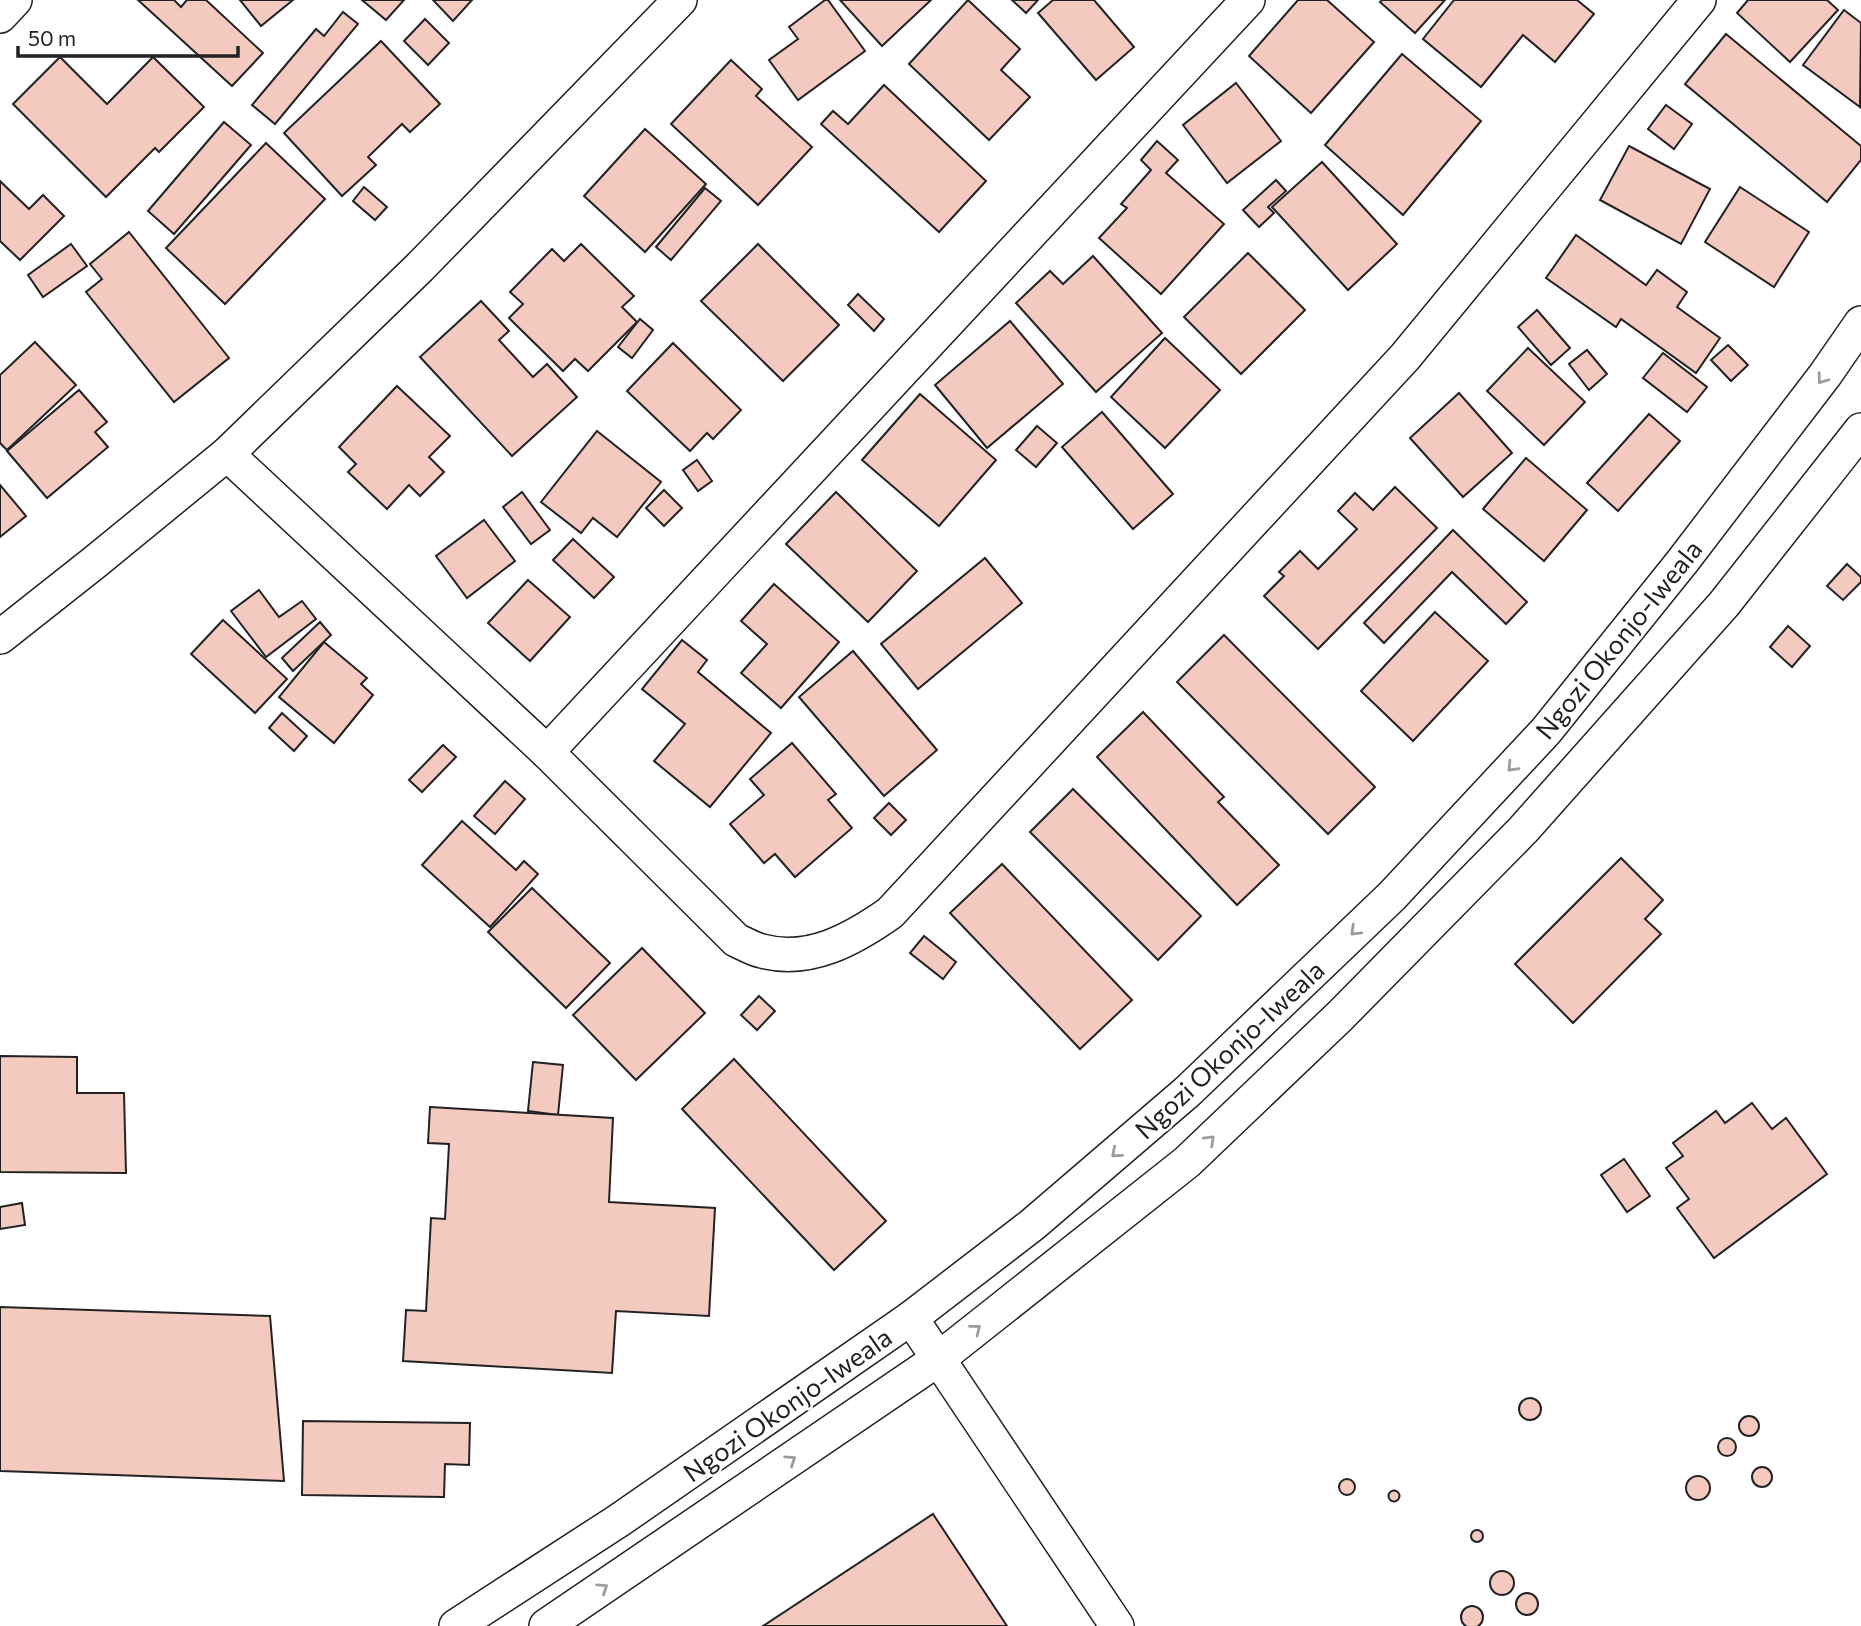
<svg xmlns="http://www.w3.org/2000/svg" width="1861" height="1626" viewBox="0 0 1861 1626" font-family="Commissioner,sans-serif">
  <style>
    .building { fill: #f3c9c0; stroke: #222; stroke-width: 2 }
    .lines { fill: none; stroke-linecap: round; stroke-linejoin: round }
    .minor-casing { stroke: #222; stroke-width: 36 }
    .minor { stroke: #fff; stroke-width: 33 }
    .oneway { stroke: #9c9c9c }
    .labels { text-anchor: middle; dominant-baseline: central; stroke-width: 5; stroke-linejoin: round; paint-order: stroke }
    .street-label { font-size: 26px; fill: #222; stroke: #fff }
  </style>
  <rect width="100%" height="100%" fill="#fff"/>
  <g class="building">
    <polygon points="138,0 174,0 181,7 187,0 206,0 263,53 232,86"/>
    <polygon points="240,0 293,0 261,26"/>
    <polygon points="362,0 404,0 386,20"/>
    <polygon points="433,0 472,0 453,21"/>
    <polygon points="825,0 828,0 865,51 798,100 769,60 798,39 789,27"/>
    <polygon points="840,0 931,0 882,46"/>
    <polygon points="968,0 1020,49 1001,70 1030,97 989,140 909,64"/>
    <polygon points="1012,0 1038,0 1026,13"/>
    <polygon points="1053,0 1094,0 1134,47 1096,80 1038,13"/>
    <polygon points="1298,0 1327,0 1374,42 1311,113 1249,56"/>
    <polygon points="1382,0 1445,0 1415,33 1380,2"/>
    <polygon points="1454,0 1577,0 1594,14 1555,62 1523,35 1481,87 1423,39"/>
    <polygon points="1748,0 1827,0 1838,10 1790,62 1737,13"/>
    <polygon points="1844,10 1861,23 1860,107 1803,65"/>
    <polygon points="343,12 358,24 275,124 252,105 316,29 324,36"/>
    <polygon points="425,19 449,43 428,65 404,41"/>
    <polygon points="1726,34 1861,146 1861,160 1827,202 1685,84"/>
    <polygon points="381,41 440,104 410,132 402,124 368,157 376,165 342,196 284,133"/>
    <polygon points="1402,54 1481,121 1403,215 1325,145"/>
    <polygon points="60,57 107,104 153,57 204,107 159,152 155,148 106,197 13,104"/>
    <polygon points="731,60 762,89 756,96 812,147 758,205 671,124"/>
    <polygon points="1236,83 1281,141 1227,183 1183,125"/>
    <polygon points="884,85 986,181 939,232 821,124 833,111 848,124"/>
    <polygon points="1666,105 1692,124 1674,149 1648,129"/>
    <polygon points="224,122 251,145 174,234 148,211"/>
    <polygon points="645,129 706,184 645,252 584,196"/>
    <polygon points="1157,141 1178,160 1166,173 1224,224 1161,294 1099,238 1127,208 1121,204 1151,170 1141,160"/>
    <polygon points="266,143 325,199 225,304 166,248"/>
    <polygon points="1629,146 1710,189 1681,244 1600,200"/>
    <polygon points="1322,162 1397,244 1348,290 1272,207"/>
    <polygon points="1276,180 1286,191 1268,207 1274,213 1259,227 1243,210"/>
    <polygon points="0,181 29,209 43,195 64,216 20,260 0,241"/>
    <polygon points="364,187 387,207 375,220 353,201"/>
    <polygon points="1740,187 1809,232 1774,287 1705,242"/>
    <polygon points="705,188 721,201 671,260 656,247"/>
    <polygon points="129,232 229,358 174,402 86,292 102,279 90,264"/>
    <polygon points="1576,235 1646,285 1657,270 1687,292 1677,307 1720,338 1696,373 1621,319 1616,327 1546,278"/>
    <polygon points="71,244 87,266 43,297 28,275"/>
    <polygon points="581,244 634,296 622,307 637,322 588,371 575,359 563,371 509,318 523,304 510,292 552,249 564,261"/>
    <polygon points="758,244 839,325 783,381 701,301"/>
    <polygon points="1248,253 1305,310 1241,374 1184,317"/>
    <polygon points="1093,256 1162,333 1096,392 1016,303 1050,271 1063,284"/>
    <polygon points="858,294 884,319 874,331 848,305"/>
    <polygon points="481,301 509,331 499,340 533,377 547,364 577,397 512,456 420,357"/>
    <polygon points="1537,310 1570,348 1551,365 1518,327"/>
    <polygon points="640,319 653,330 632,358 618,347"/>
    <polygon points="1010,321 1063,384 987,448 935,385"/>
    <polygon points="1165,338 1220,390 1165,448 1111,397"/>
    <polygon points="35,342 76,385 7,450 0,443 0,375"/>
    <polygon points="673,343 741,410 713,439 707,433 690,451 627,391"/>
    <polygon points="1728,345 1748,365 1731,381 1711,360"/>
    <polygon points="1528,348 1585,402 1544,445 1487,391"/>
    <polygon points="1587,350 1607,374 1589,390 1569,364"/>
    <polygon points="1663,353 1707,387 1687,412 1643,378"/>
    <polygon points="397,386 450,436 429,457 444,472 420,496 409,485 387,509 348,472 356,464 339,447"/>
    <polygon points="79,390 107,422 95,432 108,447 47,498 7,451"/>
    <polygon points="1459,393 1512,453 1463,497 1410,438"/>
    <polygon points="920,394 996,460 939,526 862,460"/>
    <polygon points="1102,412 1173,494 1133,529 1062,447"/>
    <polygon points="1649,414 1680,441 1618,511 1587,483"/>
    <polygon points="1037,426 1057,443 1036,467 1016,450"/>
    <polygon points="597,431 661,482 617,537 593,518 581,533 541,502"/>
    <polygon points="1526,458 1587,510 1544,561 1483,509"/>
    <polygon points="697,460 712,481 698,491 683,470"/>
    <polygon points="0,485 26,516 0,537"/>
    <polygon points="1395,487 1437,528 1318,649 1264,596 1284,576 1279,572 1300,551 1318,569 1357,529 1338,511 1355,493 1373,510"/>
    <polygon points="664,490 682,508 664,526 646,508"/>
    <polygon points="522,492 550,530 531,544 503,507"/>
    <polygon points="836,492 917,571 868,622 786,544"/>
    <polygon points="484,520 515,561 467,598 436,556"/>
    <polygon points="1453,530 1527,602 1506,624 1452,572 1384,643 1364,623"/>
    <polygon points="573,539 614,577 594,598 553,560"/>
    <polygon points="985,558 1022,603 918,689 881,644"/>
    <polygon points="1847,564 1861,577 1861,582 1843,600 1827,586"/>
    <polygon points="528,580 570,617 530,661 488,623"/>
    <polygon points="774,584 839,642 781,708 741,673 767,644 741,621"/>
    <polygon points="259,590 279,617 302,601 316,619 266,657 231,611"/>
    <polygon points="1435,612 1488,661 1413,741 1361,691"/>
    <polygon points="223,620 287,679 255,713 191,654"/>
    <polygon points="320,622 331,635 293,671 282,658"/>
    <polygon points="1788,626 1810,646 1792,667 1770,647"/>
    <polygon points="1224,635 1375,787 1328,834 1177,682"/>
    <polygon points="682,640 707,660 698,672 771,733 710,807 654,761 685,724 642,689"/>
    <polygon points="324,642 367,678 361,684 373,695 334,743 279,697"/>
    <polygon points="853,651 937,750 884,796 799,697"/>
    <polygon points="1143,712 1224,797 1218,802 1279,865 1237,905 1097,757"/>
    <polygon points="282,713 307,736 294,751 269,728"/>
    <polygon points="792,743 836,794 828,800 852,828 795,877 775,854 764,863 730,824 764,795 750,779"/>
    <polygon points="443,745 456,757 422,792 409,780"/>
    <polygon points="505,781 525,799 495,834 474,816"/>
    <polygon points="1073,789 1201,916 1158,960 1030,832"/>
    <polygon points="889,803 906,820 891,835 874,818"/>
    <polygon points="462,821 516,870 524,861 538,874 490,927 422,865"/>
    <polygon points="1621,858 1663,900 1645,919 1661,934 1573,1023 1515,964"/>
    <polygon points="1002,864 1132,1000 1080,1049 950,913"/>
    <polygon points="532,888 610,963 566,1008 488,932"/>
    <polygon points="924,936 956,962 943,979 910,953"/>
    <polygon points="642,948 705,1013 636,1080 573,1015"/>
    <polygon points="759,996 775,1011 757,1030 741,1015"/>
    <polygon points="0,1056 77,1057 77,1093 124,1093 126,1173 0,1172"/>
    <polygon points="734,1059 886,1221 834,1270 682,1109"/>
    <polygon points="533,1062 563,1065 558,1115 528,1111"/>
    <polygon points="1752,1103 1772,1129 1786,1118 1827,1174 1714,1258 1677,1208 1689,1199 1666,1168 1683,1156 1673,1143 1716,1111 1725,1123"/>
    <polygon points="430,1107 613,1118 609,1202 715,1208 709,1316 616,1311 612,1373 403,1361 406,1310 426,1311 431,1218 445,1219 449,1144 428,1143"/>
    <polygon points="1624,1159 1650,1196 1627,1212 1601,1175"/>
    <polygon points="22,1203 25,1225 0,1229 0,1207"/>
    <polygon points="0,1307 270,1316 284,1481 0,1471"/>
    <circle cx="1530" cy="1409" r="11"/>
    <circle cx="1749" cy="1426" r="10"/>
    <polygon points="303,1421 470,1423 469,1465 445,1464 444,1497 302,1495"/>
    <circle cx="1727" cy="1447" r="9"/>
    <circle cx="1762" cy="1477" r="10"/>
    <circle cx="1698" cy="1488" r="12"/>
    <circle cx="1347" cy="1487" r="8"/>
    <circle cx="1394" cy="1496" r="5.5"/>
    <polygon points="933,1514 1007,1626 763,1626"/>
    <circle cx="1477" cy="1536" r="6"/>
    <circle cx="1502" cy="1583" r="12"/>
    <circle cx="1527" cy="1604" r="11"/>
    <circle cx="1472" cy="1617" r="11"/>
  </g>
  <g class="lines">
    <defs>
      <g id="minor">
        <polyline points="0,16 15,0"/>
        <path d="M227,454L547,752L736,940C745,944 753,949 762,951C809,964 853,939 890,913L1405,357L1699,0"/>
        <polyline points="0,637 95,562 227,454 420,267 680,0"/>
        <polyline points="547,752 1248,0"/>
        <polyline points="911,1318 1117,1626"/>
        <polyline points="456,1626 618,1521 911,1318 1032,1225 1187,1092 1392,896 1546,731 1682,562 1825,375 1861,323"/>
        <polyline points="546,1626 937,1360 1187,1162 1340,1016 1523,830 1724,604 1861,430"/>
      </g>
    </defs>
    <use href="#minor" class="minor-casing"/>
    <use href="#minor" class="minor"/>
  </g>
  <defs><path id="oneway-chevron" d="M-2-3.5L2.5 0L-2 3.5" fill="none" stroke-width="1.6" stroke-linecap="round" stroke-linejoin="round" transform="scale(1.75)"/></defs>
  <g class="oneway">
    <use href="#oneway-chevron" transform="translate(1822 379) rotate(126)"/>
    <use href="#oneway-chevron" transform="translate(1512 767) rotate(133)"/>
    <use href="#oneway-chevron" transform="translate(1355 931) rotate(136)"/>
    <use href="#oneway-chevron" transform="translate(1210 1140) rotate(-44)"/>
    <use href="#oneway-chevron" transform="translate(1116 1153) rotate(139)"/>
    <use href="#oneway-chevron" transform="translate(976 1329) rotate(-38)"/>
    <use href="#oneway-chevron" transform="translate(791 1460) rotate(-34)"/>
    <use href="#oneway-chevron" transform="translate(603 1588) rotate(-34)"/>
  </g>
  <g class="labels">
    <g class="street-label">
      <text transform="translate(1618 639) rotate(-51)">Ngozi Okonjo-Iweala</text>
      <text transform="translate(1229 1049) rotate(-43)">Ngozi Okonjo-Iweala</text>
      <text transform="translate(787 1404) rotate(-35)">Ngozi Okonjo-Iweala</text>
    </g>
  </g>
  <path d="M18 46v10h220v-10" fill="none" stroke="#222222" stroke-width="3.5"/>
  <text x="28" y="46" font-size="21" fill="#222222" stroke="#ffffff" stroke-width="5" paint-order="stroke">50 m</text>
</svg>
